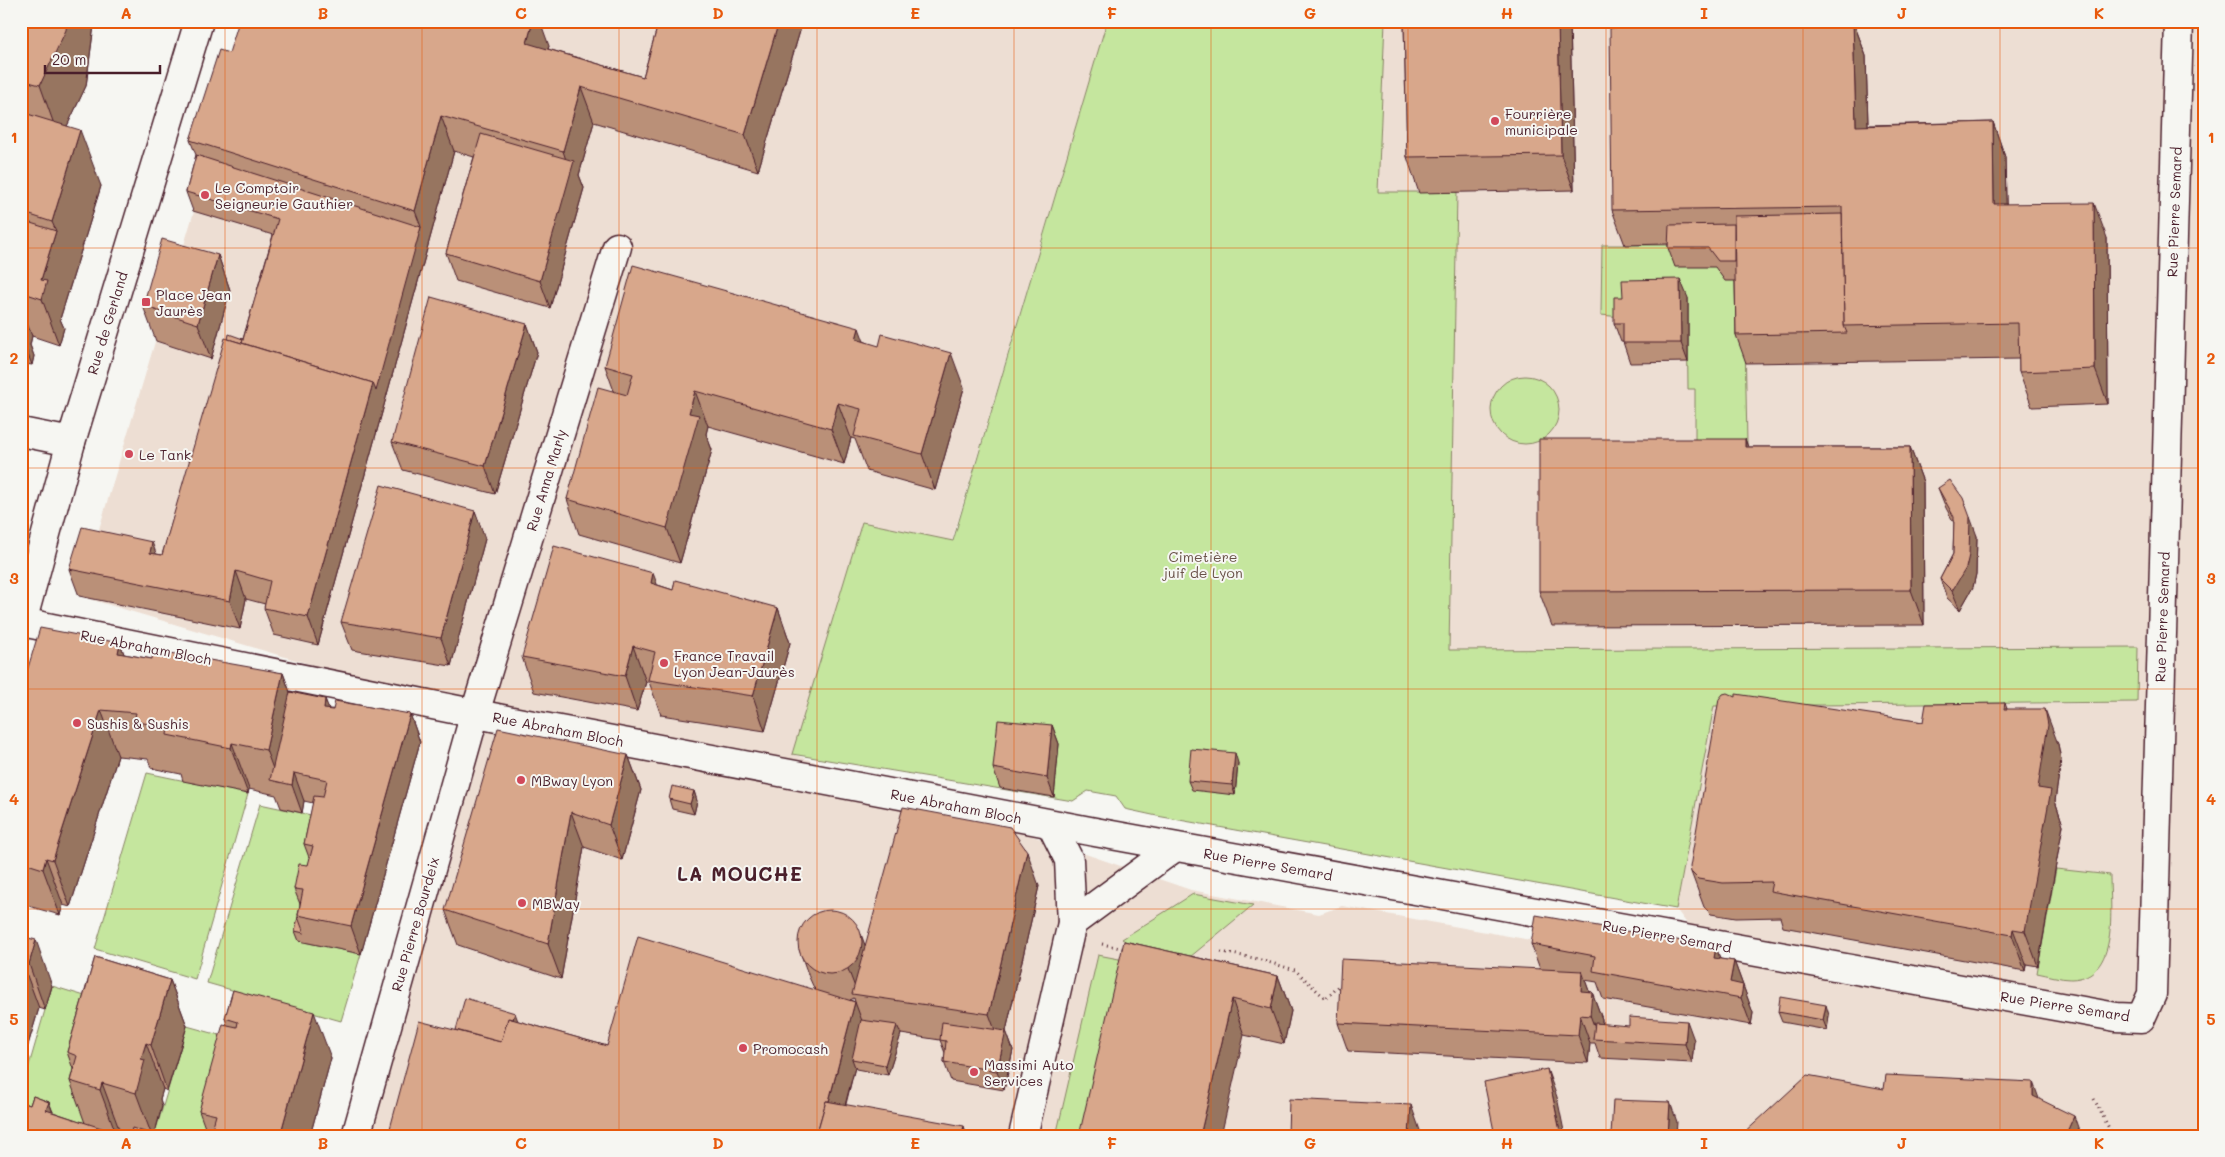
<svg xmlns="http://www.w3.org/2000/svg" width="2225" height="1157" viewBox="0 0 2225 1157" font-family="Mali,sans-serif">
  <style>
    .built { fill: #edded3 }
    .green { fill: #c5e69e; stroke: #888264 }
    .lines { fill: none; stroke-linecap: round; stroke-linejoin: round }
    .minor-casing { stroke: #4a1f2b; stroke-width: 31 }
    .path { stroke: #4a1f2b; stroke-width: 3; stroke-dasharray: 1 4; stroke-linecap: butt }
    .minor { stroke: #f6f6f2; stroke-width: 28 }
    .wall { fill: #ba9078; stroke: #4a1f2b; fill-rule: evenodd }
    .shaded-wall { fill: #977561; stroke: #4a1f2b }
    .building { fill: #d8a78b; stroke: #4a1f2b }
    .grid { fill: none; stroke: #e8590c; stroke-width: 1; stroke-opacity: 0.55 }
    .poi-dot { fill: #d1495b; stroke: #f6f6f2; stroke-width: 2 }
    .labels { text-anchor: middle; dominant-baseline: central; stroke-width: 4; stroke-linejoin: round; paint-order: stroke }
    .poi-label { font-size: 14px; fill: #4a1f2b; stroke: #f6f6f2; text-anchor: start }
    .street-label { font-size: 14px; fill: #4a1f2b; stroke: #f6f6f2 }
    .park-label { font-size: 14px; fill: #695148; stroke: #f6f6f2 }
    .district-label { font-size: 19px; font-weight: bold; letter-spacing: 1px; fill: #4a1f2b; stroke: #f6f6f2 }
    .neatline { fill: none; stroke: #e8590c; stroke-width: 2 }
    .grid-label { font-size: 16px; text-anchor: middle; font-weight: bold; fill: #e8590c }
  </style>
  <rect width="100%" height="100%" fill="#f6f6f2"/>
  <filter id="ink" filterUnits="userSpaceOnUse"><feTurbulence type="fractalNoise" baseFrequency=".02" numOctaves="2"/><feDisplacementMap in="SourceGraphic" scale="10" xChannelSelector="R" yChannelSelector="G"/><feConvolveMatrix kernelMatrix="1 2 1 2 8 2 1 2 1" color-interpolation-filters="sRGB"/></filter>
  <g filter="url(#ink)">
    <polygon class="built" points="251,21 1107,21 952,541 792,754 1191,890 1319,914 1342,906 1725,975 1676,909 1714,706 2101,703 2114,648 1448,650 1457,192 1378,193 1385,21 2204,21 2204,1136 353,1136 475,713 79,596"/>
    <g class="green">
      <polygon points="1107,21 1385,21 1378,192 1457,192 1449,650 2138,647 2137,702 1714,706 1676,909 1157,816 1125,809 1116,796 1088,791 1073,801 792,754 862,522 953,541"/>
      <polygon points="1602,245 1676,245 1744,281 1747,444 1695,445 1695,389 1688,389 1687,298 1621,317 1601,315"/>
      <circle cx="1525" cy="410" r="34"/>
      <polygon points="147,773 248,794 195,979 95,949"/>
      <polygon points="260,804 325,818 299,941 361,954 341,1021 207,983"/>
      <path d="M2056,869L2110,875C2110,908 2120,978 2071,979C2060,979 2048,975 2037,973Z"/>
      <polygon points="1193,894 1253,905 1190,957 1129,944 1122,939"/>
      <polygon points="1098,955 1140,963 1100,1136 1056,1136"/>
      <polygon points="52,986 111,1004 87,1127 21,1136 21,1093"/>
      <polygon points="187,1026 248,1043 222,1136 154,1136"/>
    </g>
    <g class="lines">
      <defs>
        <g id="minor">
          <polyline points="21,432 71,442"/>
          <polyline points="22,622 512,721 1095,832 2116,1017 2141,1018 2152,994 2179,21"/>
          <polyline points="21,626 71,442 199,21"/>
          <polyline points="1072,923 1175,847"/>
          <polyline points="356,1136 475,713 617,247"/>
          <polyline points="1023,1136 1072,923 1069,860 1051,824"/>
        </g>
      </defs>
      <use href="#minor" class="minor-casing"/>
      <g class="path">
        <polyline points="1102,944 1125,949"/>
        <polyline points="1221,952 1254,958 1295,970 1326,999 1342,983"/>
        <polyline points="2094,1099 2113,1136"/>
      </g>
      <use href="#minor" class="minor"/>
    </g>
    <g class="wall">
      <polygon points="21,21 94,25 86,86 67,126 101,186 60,319 64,328 59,345 32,336 30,345 34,356 32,365 26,364 21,385"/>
      <polygon points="659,21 803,21 758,171 594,122 579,175 584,188 550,308 456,281 446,253 474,157 454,151 318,645 274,635 264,608 265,604 246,599 240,629 79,596 69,569 156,554 162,555 228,339 243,339 273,235 193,211 186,192 196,155 190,140 229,53 549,46 548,49 643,77"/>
      <polygon points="1404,21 1570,21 1574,190 1419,193 1407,157"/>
      <polygon points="1853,21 1866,56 1868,125 1993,122 2005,157 2006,204 2107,238 2108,404 2032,407 2019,372 2019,359 1746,363 1736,335 1735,281 1725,281 1715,267 1675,267 1668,248 1668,244 1625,245 1612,210"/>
      <polygon points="218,255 230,290 211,359 156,341 143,306"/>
      <polygon points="1688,298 1688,362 1630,363 1623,342 1621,342 1614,323"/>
      <polygon points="527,324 537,352 495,494 403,470 392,442"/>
      <polygon points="864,341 964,388 935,490 867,471 855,439 851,438 844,464 708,426 706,434 712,450 680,563 579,534 567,499 614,391 605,366"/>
      <polygon points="1745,439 1748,447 1910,447 1923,482 1924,625 1552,626 1539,591"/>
      <polygon points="1938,488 1977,536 1976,574 1973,587 1960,610 1947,598 1940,579 1953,554 1954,523 1946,508"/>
      <polygon points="475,511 485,539 451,666 352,650 341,622"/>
      <polygon points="658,585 673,590 778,608 790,643 765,731 661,715 649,682 646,682 637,711 534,692 522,657"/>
      <polygon points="120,643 124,654 152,659 283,673 290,692 325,699 329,709 410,714 420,742 361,954 299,941 295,931 298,917 298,915 300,904 294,889 308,865 310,860 304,844 313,803 304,801 302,813 281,808 276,795 249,789 248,794 183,781 181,774 151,768 148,759 118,756 70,907 63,905 60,915 21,904 21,691"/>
      <polygon points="1736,697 1923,722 2005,703 2007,709 2058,744 2061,760 2055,801 2063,825 2038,966 2026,964 2025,971 1783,927 1780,917 1736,918 1711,914 1704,907 1691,872"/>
      <polygon points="1052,725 1059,744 1054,797 1000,788 993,768"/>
      <polygon points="628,755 641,790 622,860 584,847 561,979 458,945 445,910"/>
      <polygon points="1238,763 1235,795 1192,790 1188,781"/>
      <polygon points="694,791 697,801 694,814 672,809 669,799"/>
      <path d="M1039,886L1006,1031L1013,1050L1004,1090L951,1081L944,1062L945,1053L940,1040L901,1034L888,1075L856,1069L855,1067L846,1104L456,1030L518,1021L607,1046L816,990L814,988L809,977L799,949L865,946ZM854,998L855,1002L850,1000Z"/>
      <polygon points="21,936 52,986 45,1010 39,1008 22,1065 26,1076 21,1093"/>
      <polygon points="1124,941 1278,976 1291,1011 1284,1044 1244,1035"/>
      <polygon points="1531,944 1716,947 1720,959 1734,961 1753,1013 1751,1025 1603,999 1597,982 1585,980 1589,991 1592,992 1602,1019 1602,1024 1694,1040 1692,1063 1600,1058 1595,1043 1590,1043 1588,1063 1348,1051 1338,1023 1540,969"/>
      <polygon points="95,957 170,980 187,1026 167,1091 163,1089 160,1099 162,1106 154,1136 130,1136 131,1133 119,1129 118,1133 126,1136 21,1136 21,1102 30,1105 33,1096 49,1102 53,1112 85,1123 70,1081 73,1069 67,1052"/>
      <polygon points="233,990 331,1058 310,1136 208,1136 199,1111 227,1025 225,1018"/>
      <polygon points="1778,1012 1829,1015 1827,1030 1782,1022"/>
    </g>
    <g class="shaded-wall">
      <polygon points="67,21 93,21 94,25 86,86 60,141 40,85"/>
      <polygon points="533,21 540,21 549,46 540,78 527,43"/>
      <polygon points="779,21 803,21 758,171 745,135"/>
      <polygon points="1558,21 1570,21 1574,190 1561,155"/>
      <polygon points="1853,21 1866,56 1869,161 1856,126"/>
      <polygon points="581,87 594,122 579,175 584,188 550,308 540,281 570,172 563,151"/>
      <polygon points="441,116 454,151 318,645 308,617 373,383 421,227 415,211"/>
      <polygon points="1993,122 2005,157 2007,239 1994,204"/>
      <polygon points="80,130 101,186 60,319 64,328 59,345 42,299 41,280 56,231 52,222"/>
      <polygon points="2094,203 2107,238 2108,404 2095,369"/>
      <polygon points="218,255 230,290 211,359 198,324"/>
      <polygon points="1680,279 1688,298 1688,362 1681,343"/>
      <polygon points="21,308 32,336 30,345 34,356 32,365 21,336"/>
      <polygon points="527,324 537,352 495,494 485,466"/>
      <polygon points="859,328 872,363 856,339"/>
      <polygon points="21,352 26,364 21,385"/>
      <polygon points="951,353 964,388 935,490 922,454"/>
      <polygon points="695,391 708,426 706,434 712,450 680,563 667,528 689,413"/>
      <polygon points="838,403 851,438 844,464 831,429"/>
      <polygon points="1745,439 1758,474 1745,447"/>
      <polygon points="1910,447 1923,482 1924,625 1911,590"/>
      <polygon points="475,511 485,539 451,666 441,638"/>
      <polygon points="1970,517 1977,536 1976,574 1973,587 1960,610 1952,591"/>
      <polygon points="152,542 162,570 150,553"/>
      <polygon points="236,571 246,599 240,629 230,601"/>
      <polygon points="653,573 666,609 651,583"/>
      <polygon points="778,608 790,643 765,731 753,696"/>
      <polygon points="120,643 137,689 118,653"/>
      <polygon points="633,646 646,682 637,711 625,676"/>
      <polygon points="283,673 300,720 278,782 266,750"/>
      <polygon points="325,699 335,727 324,709"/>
      <polygon points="2045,709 2058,744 2061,760 2055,801 2063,825 2038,966 2025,931"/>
      <polygon points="101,710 118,756 70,907 53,860"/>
      <polygon points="410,714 420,742 361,954 351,926"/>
      <polygon points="1052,725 1059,744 1054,797 1047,778"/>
      <polygon points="232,743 249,789 248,794 231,748"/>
      <polygon points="1235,753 1238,763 1235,795 1232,785"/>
      <polygon points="628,755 641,790 622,860 609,825"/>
      <polygon points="294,773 304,801 302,813 292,785"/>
      <polygon points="694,791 697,801 694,814 690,804"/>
      <polygon points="571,812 584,847 561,979 548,944"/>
      <polygon points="1027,851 1039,886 1006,1031 1013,1050 1004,1090 997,1071 1002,1049 989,1014"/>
      <polygon points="46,858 63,905 60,915 43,869"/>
      <polygon points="2013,929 2026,964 2025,971 2012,935"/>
      <polygon points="861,934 871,962 858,995 848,969"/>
      <polygon points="36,940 52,986 45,1010 29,964"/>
      <polygon points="1716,947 1726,975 1714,958"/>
      <polygon points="1734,961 1753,1013 1751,1025 1741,998 1730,982"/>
      <polygon points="22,962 39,1008 22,1065 26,1076 21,1093 21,966"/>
      <polygon points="1582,971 1591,997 1592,992 1602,1019 1601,1039 1599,1039 1581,991"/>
      <polygon points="1278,976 1291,1011 1284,1044 1271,1009"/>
      <polygon points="170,980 187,1026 167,1091 151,1045"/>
      <polygon points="1232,999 1244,1035 1221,1136 1200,1136"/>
      <polygon points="855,1002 865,1029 852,1059 855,1067 837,1136 820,1136"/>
      <polygon points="1826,1005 1829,1015 1827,1030 1823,1020"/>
      <polygon points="314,1012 331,1058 310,1136 280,1136"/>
      <polygon points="515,1013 522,1032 504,1051"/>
      <polygon points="1580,1015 1590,1043 1588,1063 1578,1035"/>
      <polygon points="1687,1021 1694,1040 1692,1063 1685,1044"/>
      <polygon points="897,1025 901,1034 888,1075 885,1065"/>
      <polygon points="146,1043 163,1089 160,1099 162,1106 154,1136 152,1136 136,1093 141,1059"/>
      <polygon points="1547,1069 1557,1097 1565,1136 1561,1136"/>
      <polygon points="2033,1082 2046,1118 2033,1096"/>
      <polygon points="102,1083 119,1129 117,1136 100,1090"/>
      <polygon points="49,1102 61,1136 46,1110"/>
      <polygon points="1670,1102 1677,1122 1676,1136 1668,1136"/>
      <polygon points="1411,1105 1422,1136 1409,1136"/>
      <polygon points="2074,1116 2081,1136 2067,1136 2066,1134"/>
      <polygon points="964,1126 967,1136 961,1136"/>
    </g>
    <g class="building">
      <polygon points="21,21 67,21 66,30 40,85 21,80"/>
      <polygon points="239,21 533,21 527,43 643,77 659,21 779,21 745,135 581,87 563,151 441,116 415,211 190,140 219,50 229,53"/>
      <polygon points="1404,21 1558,21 1561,155 1407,157"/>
      <polygon points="1828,21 1853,21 1856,126 1993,122 1994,204 2094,203 2095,369 2019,372 2018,323 1844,326 1842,207 1612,210 1610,28"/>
      <polygon points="21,112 80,130 52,222 21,212"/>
      <polygon points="481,134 574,161 540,281 446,253"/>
      <polygon points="196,155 421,227 376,391 373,383 242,343 278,219 186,192"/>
      <polygon points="1842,214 1844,326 1847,333 1736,335 1734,216"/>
      <polygon points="21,220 56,231 41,280 47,281 42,299 21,292"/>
      <polygon points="1734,224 1734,261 1718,261 1708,248 1668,248 1669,225"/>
      <polygon points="162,239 218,255 198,324 143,306"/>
      <polygon points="633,265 859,328 856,339 879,346 882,334 951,353 922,454 854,436 861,409 838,403 831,429 695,391 689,413 699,415 667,528 567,499 598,387 627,395 633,374 605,366"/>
      <polygon points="1680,279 1681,343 1623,343 1623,323 1614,323 1614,297 1623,297 1622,280"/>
      <polygon points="431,297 527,324 485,466 392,442"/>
      <polygon points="229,334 243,339 242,343 228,339"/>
      <polygon points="225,338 373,383 308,617 264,608 270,581 236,571 230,601 69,569 82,527 152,542 150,553 162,555"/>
      <polygon points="1539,439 1745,439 1745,447 1910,447 1911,590 1539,591"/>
      <polygon points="1950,480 1963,498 1970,517 1969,555 1966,568 1952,591 1940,579 1953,554 1954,517 1938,488"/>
      <polygon points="381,485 475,511 441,638 341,622"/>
      <polygon points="554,546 653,573 651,583 673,590 675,580 778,608 753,696 648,680 655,652 633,646 625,676 522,657"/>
      <polygon points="40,628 120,643 118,653 152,659 153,650 283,673 266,750 232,743 231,748 167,735 168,728 134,721 136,713 101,710 53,860 46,858 43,869 21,862 21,691"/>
      <polygon points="290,692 325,699 324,709 333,710 335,701 410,714 351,926 298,915 303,890 294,889 299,864 308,865 313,846 304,844 314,796 323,797 327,780 294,773 292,785 270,780"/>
      <polygon points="1727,693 1736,697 1736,694 1923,722 1926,704 2005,703 2004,709 2045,709 2048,725 2038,788 2051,790 2025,931 2013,929 2012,935 1770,891 1772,882 1723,883 1698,879 1691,872 1690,867 1719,699 1723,694"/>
      <polygon points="998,720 1052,725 1047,778 993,768"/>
      <polygon points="498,728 628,755 609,825 571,812 548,944 445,910"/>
      <polygon points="1191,749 1235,753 1232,785 1188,781"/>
      <polygon points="672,786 694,791 690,804 669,799"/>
      <polygon points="903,807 1010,827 1027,851 989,1014 852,994"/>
      <circle cx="830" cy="942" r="32"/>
      <polygon points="1536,915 1716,947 1714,958 1734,961 1730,982 1743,985 1741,998 1593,971 1595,956 1531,944"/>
      <polygon points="298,917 304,933 295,931"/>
      <polygon points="21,936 36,940 29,964 22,962 21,966"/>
      <polygon points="638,936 855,1002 829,1101 826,1101 816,1136 388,1136 419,1021 501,1042 508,1018 607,1046"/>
      <polygon points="1124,941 1278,976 1271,1009 1232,999 1200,1136 1079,1136"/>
      <polygon points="95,957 170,980 151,1045 146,1043 141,1059 145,1060 136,1093 102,1083 100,1090 70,1081 77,1056 67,1052"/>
      <polygon points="1341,959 1582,971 1581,991 1592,992 1590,1016 1580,1015 1578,1035 1338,1023"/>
      <polygon points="233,990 314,1012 280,1136 210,1136 216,1115 199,1111 223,1024 237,1027 238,1022 225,1018"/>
      <polygon points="1780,997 1826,1005 1823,1020 1778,1012"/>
      <polygon points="465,998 515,1013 513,1019 508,1018 501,1042 456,1030"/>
      <polygon points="1629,1017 1687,1021 1685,1044 1593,1039 1595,1023 1629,1026"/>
      <polygon points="861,1020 897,1025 885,1065 852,1059"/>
      <polygon points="942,1022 1006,1031 997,1071 944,1062 946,1041 940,1040"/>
      <polygon points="1547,1069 1561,1136 1495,1136 1484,1082"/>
      <polygon points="1807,1075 1884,1089 1886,1075 2033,1082 2033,1096 2074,1116 2066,1134 2070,1136 1741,1136"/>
      <polygon points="33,1096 49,1102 46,1110 126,1136 21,1136 21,1102 30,1105"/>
      <polygon points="1289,1099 1411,1105 1409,1136 1288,1136"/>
      <polygon points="1613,1100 1670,1102 1668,1136 1611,1136"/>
      <polygon points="826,1101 964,1126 961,1136 816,1136"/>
      <polygon points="132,1128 148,1133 147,1136 130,1136"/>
    </g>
  </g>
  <path class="grid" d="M225,21V1136M422,21V1136M619,21V1136M817,21V1136M1014,21V1136M1211,21V1136M1408,21V1136M1606,21V1136M1803,21V1136M2000,21V1136M21,248H2204M21,468H2204M21,689H2204M21,909H2204"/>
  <g class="poi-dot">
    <circle cx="1495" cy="121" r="5"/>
    <circle cx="205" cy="195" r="5"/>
    <rect x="141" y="297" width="10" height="10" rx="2.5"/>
    <circle cx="129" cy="454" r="5"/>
    <circle cx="664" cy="663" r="5"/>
    <circle cx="77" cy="723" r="5"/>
    <circle cx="521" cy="780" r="5"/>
    <circle cx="522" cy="903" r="5"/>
    <circle cx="743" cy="1048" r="5"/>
    <circle cx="974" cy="1072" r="5"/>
  </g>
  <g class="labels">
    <g class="poi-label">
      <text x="1505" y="113">Fourrière<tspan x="1505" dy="16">municipale</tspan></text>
      <text x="215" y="187">Le Comptoir<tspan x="215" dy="16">Seigneurie Gauthier</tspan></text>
      <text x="156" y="294">Place Jean<tspan x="156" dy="16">Jaurès</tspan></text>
      <text x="139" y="454">Le Tank</text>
      <text x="674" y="655">France Travail<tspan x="674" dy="16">Lyon Jean-Jaurès</tspan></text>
      <text x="87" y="723">Sushis &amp; Sushis</text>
      <text x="531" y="780">MBway Lyon</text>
      <text x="532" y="903">MBWay</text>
      <text x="753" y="1048">Promocash</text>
      <text x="984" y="1064">Massimi Auto<tspan x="984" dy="16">Services</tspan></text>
    </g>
    <g class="street-label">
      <text transform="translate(2174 212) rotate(-88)">Rue Pierre Semard</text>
      <text transform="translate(107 323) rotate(-73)">Rue de Gerland</text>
      <text transform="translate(546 480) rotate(-73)">Rue Anna Marly</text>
      <text transform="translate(2162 617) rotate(-88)">Rue Pierre Semard</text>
      <text transform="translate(146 647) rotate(11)">Rue Abraham Bloch</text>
      <text transform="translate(558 729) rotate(11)">Rue Abraham Bloch</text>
      <text transform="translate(956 806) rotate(11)">Rue Abraham Bloch</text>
      <text transform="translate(1268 864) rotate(10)">Rue Pierre Semard</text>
      <text transform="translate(415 924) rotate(-74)">Rue Pierre Bourdeix</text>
      <text transform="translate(1667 936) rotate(10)">Rue Pierre Semard</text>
      <text transform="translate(2065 1006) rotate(9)">Rue Pierre Semard</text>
    </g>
    <g class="park-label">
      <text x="1203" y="556">Cimetière<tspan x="1203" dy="16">juif de Lyon</tspan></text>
    </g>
    <g class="district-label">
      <text x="740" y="873">LA MOUCHE</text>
    </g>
  </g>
  <rect width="2225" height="1157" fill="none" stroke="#f6f6f2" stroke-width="55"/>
  <path d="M45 65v8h115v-8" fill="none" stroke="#4a1f2b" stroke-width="2.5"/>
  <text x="52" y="65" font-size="15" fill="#4a1f2b" stroke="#f6f6f2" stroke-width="4" paint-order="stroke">20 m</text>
  <rect x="28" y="28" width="2170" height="1102" class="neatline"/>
  <g class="grid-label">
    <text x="126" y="19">A</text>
    <text x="323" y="19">B</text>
    <text x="521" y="19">C</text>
    <text x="718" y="19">D</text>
    <text x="915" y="19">E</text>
    <text x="1112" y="19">F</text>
    <text x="1310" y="19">G</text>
    <text x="1507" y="19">H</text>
    <text x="1704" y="19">I</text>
    <text x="1902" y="19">J</text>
    <text x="2099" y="19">K</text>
    <text x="14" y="143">1</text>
    <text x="2211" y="143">1</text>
    <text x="14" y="364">2</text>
    <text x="2211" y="364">2</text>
    <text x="14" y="584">3</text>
    <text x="2211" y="584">3</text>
    <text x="14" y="805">4</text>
    <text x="2211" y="805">4</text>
    <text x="14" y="1025">5</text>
    <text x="2211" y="1025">5</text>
    <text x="126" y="1149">A</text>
    <text x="323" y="1149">B</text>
    <text x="521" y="1149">C</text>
    <text x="718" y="1149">D</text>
    <text x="915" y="1149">E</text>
    <text x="1112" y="1149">F</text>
    <text x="1310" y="1149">G</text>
    <text x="1507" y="1149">H</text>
    <text x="1704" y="1149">I</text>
    <text x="1902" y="1149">J</text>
    <text x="2099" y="1149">K</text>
  </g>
</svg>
